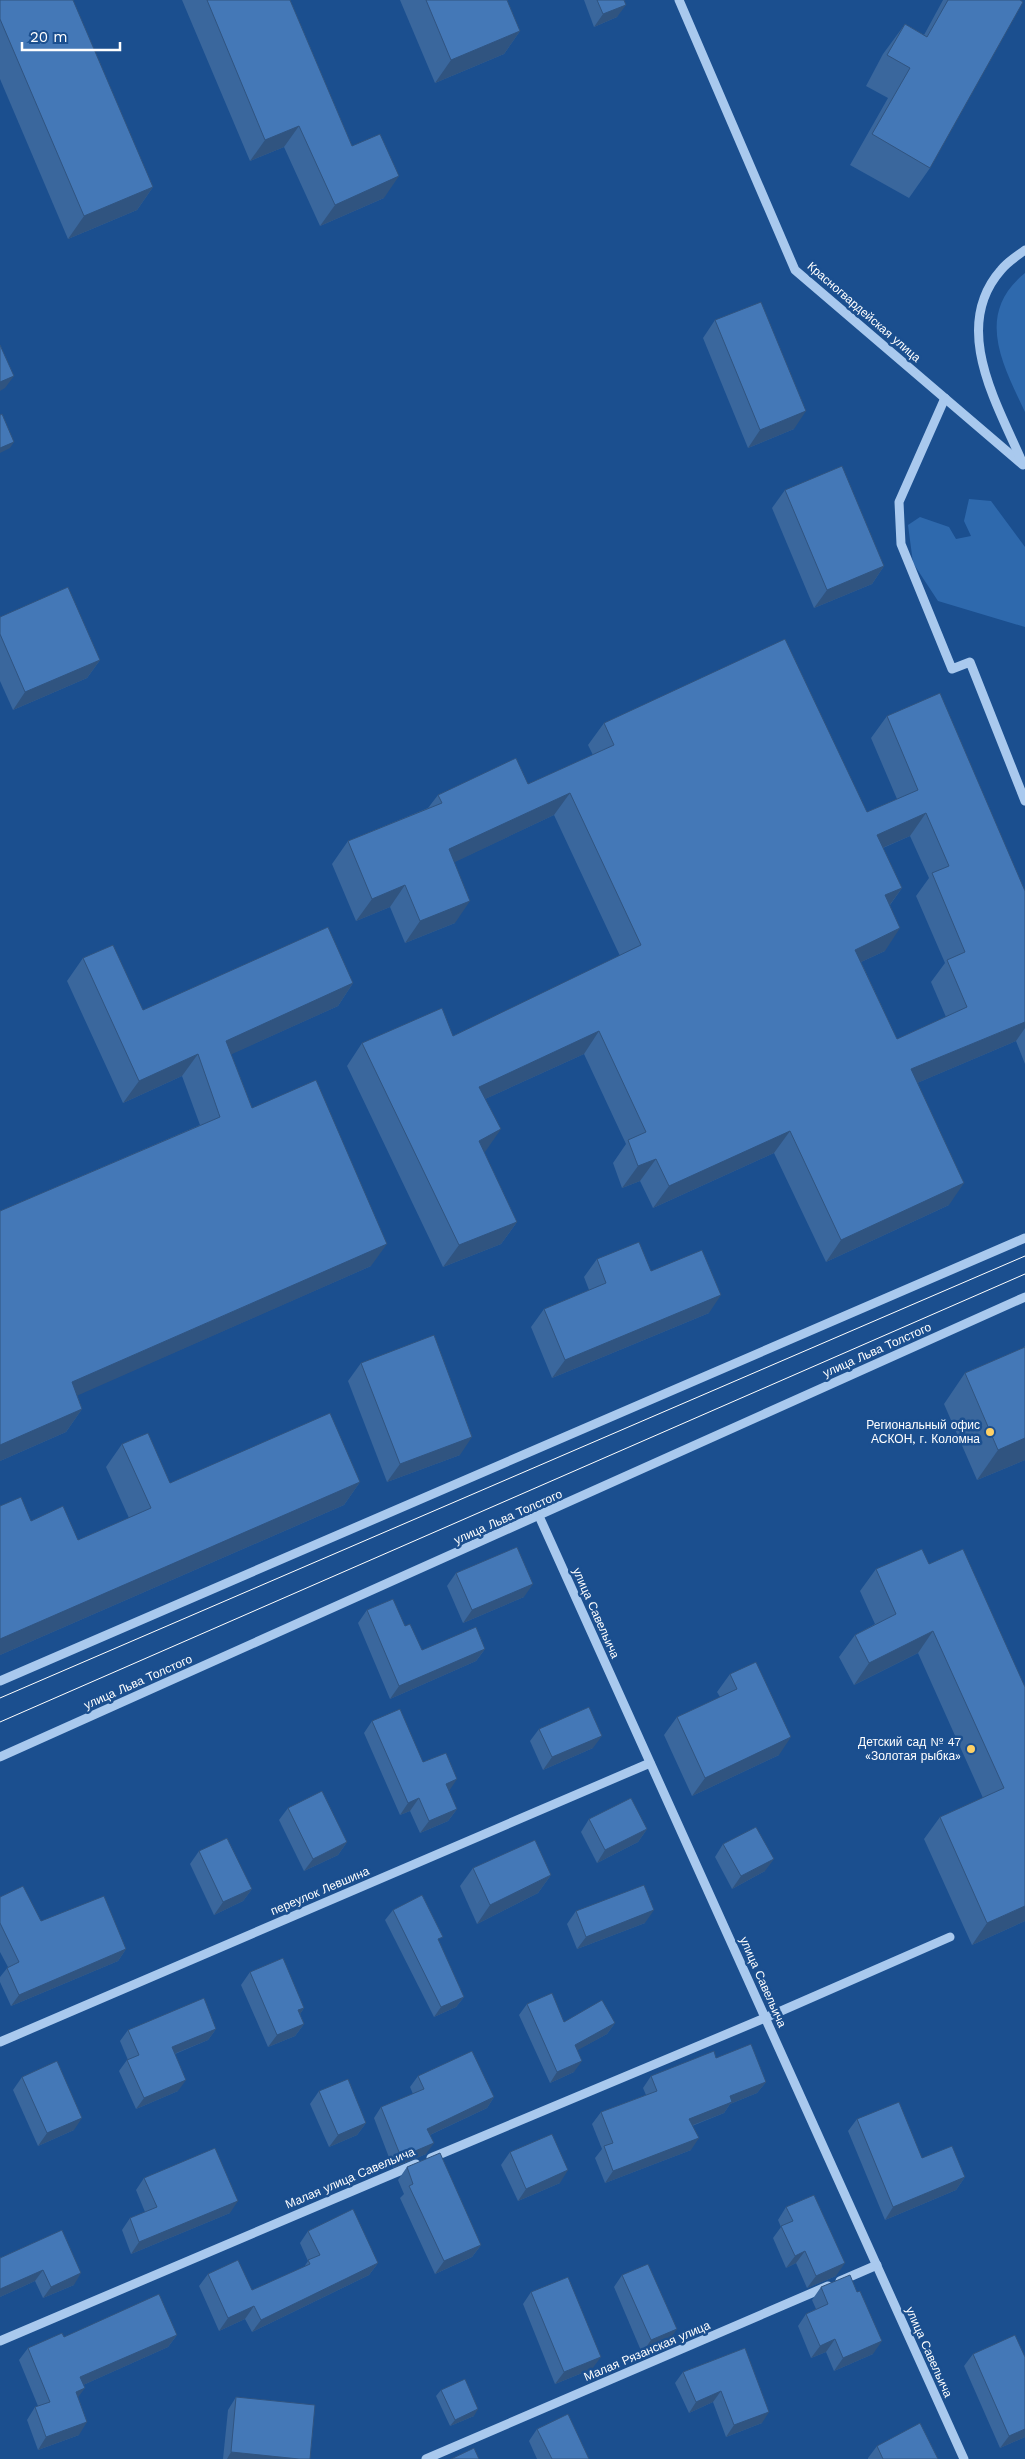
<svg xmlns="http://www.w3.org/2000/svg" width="1025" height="2459" viewBox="0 0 1025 2459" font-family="'Work Sans',sans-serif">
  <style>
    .green { fill: #2e69ad }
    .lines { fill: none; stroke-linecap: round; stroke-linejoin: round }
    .minor { stroke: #a9c9ee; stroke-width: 9 }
    .tram { stroke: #fff; stroke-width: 1 }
    .wall { fill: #3a679d; fill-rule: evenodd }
    .shaded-wall { fill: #305480 }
    .building { fill: #4478b7; stroke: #305480; fill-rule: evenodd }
    .poi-dot { fill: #ffd166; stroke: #1b4f8f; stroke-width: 2 }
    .labels { text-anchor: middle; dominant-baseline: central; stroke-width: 5; stroke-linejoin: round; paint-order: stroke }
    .street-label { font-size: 12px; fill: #fff; stroke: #1b4f8f }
    .poi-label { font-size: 12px; fill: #fff; stroke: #1b4f8f; text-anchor: end }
  </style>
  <rect width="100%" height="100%" fill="#1b4f8f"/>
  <g class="green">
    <path d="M1025,273V412C1003,365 974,314 1025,273Z"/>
    <polygon points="969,499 991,501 1025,547 1025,627 938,601 913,563 908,525 920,517 949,527 956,539 971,536 964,521"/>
  </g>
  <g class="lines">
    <g class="minor">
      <polyline points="679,0 795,270 1023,465"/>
      <polyline points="945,398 899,502 901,544 952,669 970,662 1025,801"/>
      <path d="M1023,464C998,405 950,328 1001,270C1007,262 1017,256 1025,250"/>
      <polyline points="539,1516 964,2459"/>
      <polyline points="0,1681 1025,1238"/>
      <polyline points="0,1757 1025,1297"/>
      <polyline points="0,2042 650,1763"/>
      <polyline points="431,2158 765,2018 950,1937"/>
      <polyline points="840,2281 877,2265"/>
      <polyline points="0,2341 416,2164"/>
      <polyline points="426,2459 828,2286"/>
    </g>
    <g class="tram">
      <polyline points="0,1698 1025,1256"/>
      <polyline points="0,1722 1025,1274"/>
    </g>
  </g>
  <g class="wall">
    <polygon points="0,0 153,187 137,210 68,239 0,79"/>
    <polygon points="182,0 290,0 352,146 384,198 320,226 284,147 250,161"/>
    <polygon points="400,0 507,0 520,31 504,54 435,83"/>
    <polygon points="584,0 624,0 617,17 594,27"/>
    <polygon points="943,0 1020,0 930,168 909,198 850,165 888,98 866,86 883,54 905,24 924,35"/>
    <polygon points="715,320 794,429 748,448 703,338"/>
    <polygon points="785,490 884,566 872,584 814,608 772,508"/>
    <polygon points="0,617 100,660 87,678 13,710 0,681"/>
    <path d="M887,716L1025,891V1064L1016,1041L917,1083L949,1205L826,1262L774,1153L653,1208L640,1181L622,1188L613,1163L626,1144L584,1054L485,1099V1152H484L517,1222L501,1244L443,1267L347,1066L362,1043L453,1036L620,956L554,815L454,862L455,923L405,943L390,907L356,921L332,864L348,841L428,808L438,795L528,784L593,755L588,745L604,723L867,812L897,799L871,738ZM910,836L929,878L916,896L945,963L931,982L946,1017L897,1039L861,962L885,951L890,905L902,888L883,848Z"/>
    <polygon points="83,958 143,1010 353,983 338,1006 231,1054 252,1108 371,1266 77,1395 82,1409 66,1432 0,1461 0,1211 200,1125 182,1076 123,1103 67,981"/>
    <polygon points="597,1259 651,1271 709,1313 552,1378 531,1327 544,1309 589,1290 584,1277"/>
    <polygon points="1025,1346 1025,1460 977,1480 944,1404 965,1373 1023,1348"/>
    <polygon points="361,1363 460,1455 387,1482 348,1381"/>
    <polygon points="122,1444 170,1483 360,1482 344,1505 0,1655 31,1521 78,1540 129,1518 106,1467"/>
    <polygon points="929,1564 1025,1687 1025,1921 972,1945 924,1839 940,1817 983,1798 918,1653 854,1685 839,1657 855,1635 875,1624 860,1591 876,1569"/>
    <polygon points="456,1573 524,1597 463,1623 447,1586"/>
    <polygon points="367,1610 405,1626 422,1650 485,1649 476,1661 390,1699 358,1623"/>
    <polygon points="730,1674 779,1755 692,1796 664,1735 677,1717 720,1697 717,1692"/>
    <polygon points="372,1721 423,1762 457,1809 448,1821 420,1833 410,1811 400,1815 364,1733"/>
    <polygon points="539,1729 593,1748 543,1770 530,1741"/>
    <polygon points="288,1808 347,1842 338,1855 304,1871 279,1820"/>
    <polygon points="589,1819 647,1829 638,1842 597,1863 581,1832"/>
    <polygon points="723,1844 765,1871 732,1889 715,1857"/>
    <polygon points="199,1851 252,1889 243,1901 214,1915 190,1864"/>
    <polygon points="473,1868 551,1875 538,1893 477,1924 460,1886"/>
    <polygon points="0,1897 41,1921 126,1949 118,1961 11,2006 0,1982 0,1977 8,1967 0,1952"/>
    <polygon points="393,1910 439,1942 464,1997 456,2007 434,2017 385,1920"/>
    <polygon points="576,1911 645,1923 577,1949 567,1924"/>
    <polygon points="250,1972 304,2008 300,2014 304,2024 295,2036 268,2047 241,1985"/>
    <polygon points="527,2004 564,2022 615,2023 607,2034 577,2050 574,2072 550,2083 519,2015"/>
    <polygon points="216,2029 208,2040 175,2054 178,2091 136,2109 119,2071 127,2060 128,2060 120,2041 128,2030"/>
    <polygon points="716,2058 766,2082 757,2093 730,2104 724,2113 692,2126 691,2150 605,2183 595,2158 602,2149 592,2124 601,2112 646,2095 643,2088 651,2076"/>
    <polygon points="418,2076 494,2097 487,2108 430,2135 426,2154 393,2168 374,2118 381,2107 413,2094 410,2087"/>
    <polygon points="22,2077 74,2130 38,2146 13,2090"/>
    <polygon points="319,2091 366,2123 357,2135 329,2147 310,2104"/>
    <polygon points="857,2119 922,2158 965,2177 956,2190 885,2220 848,2131"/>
    <polygon points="510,2152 560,2183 518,2201 501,2165"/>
    <polygon points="407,2167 481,2245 472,2257 435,2274 400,2198 404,2194 398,2180"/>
    <polygon points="144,2178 230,2213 131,2254 122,2230 130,2218 145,2212 136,2190"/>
    <polygon points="786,2207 836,2276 807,2288 796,2263 786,2268 773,2238 781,2227 778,2220"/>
    <polygon points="62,2230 74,2285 43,2298 35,2281 0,2297 0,2258"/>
    <polygon points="308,2231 378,2263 369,2275 252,2332 245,2319 219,2331 199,2286 208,2274 252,2290 304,2267 308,2261 300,2243"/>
    <polygon points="622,2275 668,2342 642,2353 614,2287"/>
    <polygon points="821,2287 873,2354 834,2371 826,2352 811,2358 798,2326 806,2314 816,2309 812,2300"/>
    <polygon points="531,2292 592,2369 555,2384 523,2304"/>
    <polygon points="177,2335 168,2347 83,2385 78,2397 79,2435 38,2450 27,2420 35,2407 38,2406 19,2360 28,2348 64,2337"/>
    <polygon points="745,2348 762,2423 726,2437 713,2402 689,2413 675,2383 683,2372"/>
    <polygon points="973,2354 1025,2437 1000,2448 964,2366"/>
    <polygon points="441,2390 474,2416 450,2426 436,2396"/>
    <polygon points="236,2397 310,2459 223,2459 228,2410"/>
    <polygon points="537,2429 589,2459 537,2459 529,2441"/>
    <polygon points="877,2446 938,2459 868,2459 868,2458"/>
  </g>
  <g class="shaded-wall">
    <polygon points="626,5 617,17 594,27 603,14"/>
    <polygon points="520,31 504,54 435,83 451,60"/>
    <polygon points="299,126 284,147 250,161 265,140"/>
    <polygon points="399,176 384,198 320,226 335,205"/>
    <polygon points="153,187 137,210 68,239 84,216"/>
    <polygon points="14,376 5,388 0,391 0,382"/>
    <polygon points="806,411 794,429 748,448 760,430"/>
    <polygon points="14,442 10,448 0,453 0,448"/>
    <polygon points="884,566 872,584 814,608 827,590"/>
    <polygon points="100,660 87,678 13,710 25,692"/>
    <polygon points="570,793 554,815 434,872 449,849"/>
    <polygon points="926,813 910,836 861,857 877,835"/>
    <polygon points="405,885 390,907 356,921 372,899"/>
    <polygon points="902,888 886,910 885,895"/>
    <polygon points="470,901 455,923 405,943 420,921"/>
    <polygon points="900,928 885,951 839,972 855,950"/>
    <polygon points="353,983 338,1006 210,1064 226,1041"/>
    <polygon points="1025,1022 1025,1028 1016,1041 896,1092 911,1069"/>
    <polygon points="599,1031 584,1054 463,1109 479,1087"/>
    <polygon points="198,1054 182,1076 123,1103 139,1081"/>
    <polygon points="501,1129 485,1152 464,1163 479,1141"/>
    <polygon points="790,1131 774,1153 653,1208 669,1186"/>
    <polygon points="656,1159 640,1181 622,1188 638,1166"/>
    <polygon points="964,1183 949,1205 826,1262 841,1240"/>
    <polygon points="517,1222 501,1244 443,1267 459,1245"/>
    <polygon points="387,1244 371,1266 56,1405 72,1382"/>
    <polygon points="721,1295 709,1313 552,1378 565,1360"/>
    <polygon points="82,1409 66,1432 0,1461 0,1445"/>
    <polygon points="472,1437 460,1455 387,1482 400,1464"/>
    <polygon points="1025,1438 1025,1460 977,1480 998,1450"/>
    <polygon points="360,1482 344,1505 0,1655 0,1639"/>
    <polygon points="533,1584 524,1597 463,1623 472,1610"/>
    <polygon points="933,1631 918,1653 854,1685 869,1663"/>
    <polygon points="485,1649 476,1661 390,1699 399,1686"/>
    <polygon points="602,1736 593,1748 543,1770 552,1757"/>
    <polygon points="791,1737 779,1755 692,1796 705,1778"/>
    <polygon points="457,1779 449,1791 446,1784"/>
    <polygon points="419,1798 410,1811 400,1815 408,1803"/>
    <polygon points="457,1809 448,1821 420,1833 429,1821"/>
    <polygon points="647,1829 638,1842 597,1863 605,1850"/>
    <polygon points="347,1842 338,1855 304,1871 313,1859"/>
    <polygon points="774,1859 765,1871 732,1889 741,1876"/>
    <polygon points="551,1875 538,1893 477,1924 490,1905"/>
    <polygon points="252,1889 243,1901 214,1915 223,1902"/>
    <polygon points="1025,1906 1025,1921 972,1945 987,1923"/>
    <polygon points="654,1910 645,1923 577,1949 586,1937"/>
    <polygon points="126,1949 118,1961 11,2006 19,1995"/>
    <polygon points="464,1997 456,2007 434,2017 441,2007"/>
    <polygon points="304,2008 296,2020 298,2010"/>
    <polygon points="615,2023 607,2034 567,2056 575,2045"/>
    <polygon points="304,2024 295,2036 268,2047 277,2035"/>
    <polygon points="216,2029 208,2040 164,2058 172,2047"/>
    <polygon points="582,2061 574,2072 550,2083 557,2072"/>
    <polygon points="186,2080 178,2091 136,2109 144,2098"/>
    <polygon points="766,2082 757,2093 730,2104 724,2113 680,2130 689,2119 730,2096"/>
    <polygon points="494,2097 487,2108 419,2140 427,2129"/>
    <polygon points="82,2118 74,2130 38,2146 47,2133"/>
    <polygon points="366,2123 357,2135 329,2147 338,2135"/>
    <polygon points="699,2138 691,2150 605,2183 613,2171"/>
    <polygon points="434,2143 426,2154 393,2168 401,2157"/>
    <polygon points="568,2170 560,2183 518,2201 526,2189"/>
    <polygon points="965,2177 956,2190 885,2220 893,2207"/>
    <polygon points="238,2201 230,2213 131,2254 139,2242"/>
    <polygon points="481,2245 472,2257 435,2274 444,2261"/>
    <polygon points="805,2251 796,2263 786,2268 795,2256"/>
    <polygon points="378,2263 369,2275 252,2332 261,2320"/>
    <polygon points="845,2263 836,2276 807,2288 816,2276"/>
    <polygon points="43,2270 35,2281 0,2297 0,2289"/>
    <polygon points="81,2273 74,2285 43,2298 51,2287"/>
    <polygon points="254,2306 245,2319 219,2331 228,2318"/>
    <polygon points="677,2329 668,2342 642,2353 651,2340"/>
    <polygon points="177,2335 168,2347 72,2390 80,2377"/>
    <polygon points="835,2339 826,2352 811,2358 820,2346"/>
    <polygon points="882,2341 873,2354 834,2371 843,2358"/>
    <polygon points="601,2357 592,2369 555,2384 564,2372"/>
    <polygon points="85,2388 76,2400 76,2392"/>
    <polygon points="721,2391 713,2402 689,2413 696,2402"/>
    <polygon points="478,2409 474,2416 450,2426 455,2420"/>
    <polygon points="769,2412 762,2423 726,2437 734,2425"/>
    <polygon points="87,2422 79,2435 38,2450 46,2437"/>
    <polygon points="1025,2429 1025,2437 1000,2448 1009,2436"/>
    <polygon points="231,2452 299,2459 227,2459"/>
  </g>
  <g class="building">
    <polygon points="0,0 73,0 153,187 84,216 0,19"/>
    <polygon points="207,0 290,0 352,146 380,134 399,176 335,205 299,126 265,140"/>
    <polygon points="426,0 507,0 520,31 451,60"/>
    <polygon points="597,0 624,0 626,5 603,14"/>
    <polygon points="948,0 1020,0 1023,2 930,168 872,134 910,68 887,55 905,24 927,37"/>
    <polygon points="761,302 806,411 760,430 715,320"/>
    <polygon points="0,345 14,376 0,382"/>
    <polygon points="2,414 14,442 0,448 0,415"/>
    <polygon points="842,466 884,566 827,590 785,490"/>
    <polygon points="68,587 100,660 25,692 0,634 0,617"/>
    <path d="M785,639L867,812L918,790L887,716L940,693L1025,891V1022L911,1069L964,1183L841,1240L790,1131L669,1186L656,1159L638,1166L628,1140L646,1132L599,1031L479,1087L501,1129L479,1141L517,1222L459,1245L362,1043L442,1008L453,1036L641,945L570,793L449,849L470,901L420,921L405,885L372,899L348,841L442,803L438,795L516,758L528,784L614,745L604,723ZM926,813L949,866L932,873L965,952L947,960L967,1007L897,1039L855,950L900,928L885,895L902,888L877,835Z"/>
    <polygon points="328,927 353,983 226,1041 252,1108 316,1080 387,1244 72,1382 82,1409 0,1445 0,1211 220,1117 198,1054 139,1081 83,958 113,945 143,1010"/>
    <polygon points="639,1242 651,1271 702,1250 721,1295 565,1360 544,1309 606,1283 597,1259"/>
    <polygon points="434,1335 472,1437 400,1464 361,1363"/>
    <polygon points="1025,1347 1025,1438 998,1450 965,1373"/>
    <polygon points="330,1413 360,1482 0,1639 0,1506 21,1497 31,1521 63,1506 78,1540 151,1508 122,1444 148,1433 170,1483"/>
    <polygon points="517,1547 533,1584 472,1610 456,1573"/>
    <polygon points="922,1549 929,1564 963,1549 1025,1687 1025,1906 987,1923 940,1817 1004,1788 933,1631 869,1663 855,1635 896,1614 876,1569"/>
    <polygon points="393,1599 405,1626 410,1624 422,1650 476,1627 485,1649 399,1686 367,1610"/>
    <polygon points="756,1662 791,1737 705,1778 677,1717 737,1689 730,1674"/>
    <polygon points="589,1707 602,1736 552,1757 539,1729"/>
    <polygon points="400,1709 423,1762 446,1753 457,1779 446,1784 457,1809 429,1821 419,1798 408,1803 372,1721"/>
    <polygon points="322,1791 347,1842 313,1859 288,1808"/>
    <polygon points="631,1798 647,1829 605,1850 589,1819"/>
    <polygon points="756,1827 774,1859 741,1876 723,1844"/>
    <polygon points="227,1838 252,1889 223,1902 199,1851"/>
    <polygon points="535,1840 551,1875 490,1905 473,1868"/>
    <polygon points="644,1885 654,1910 586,1937 576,1911"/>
    <polygon points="23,1886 41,1921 104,1896 126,1949 19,1995 7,1968 19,1962 0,1923 0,1897"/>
    <polygon points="422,1895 443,1937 438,1939 464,1997 441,2007 393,1910"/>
    <polygon points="283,1958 304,2008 298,2010 304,2024 277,2035 250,1972"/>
    <polygon points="552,1993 564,2022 602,2000 615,2023 575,2045 582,2061 557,2072 527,2004"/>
    <polygon points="204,1998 216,2029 172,2047 186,2080 144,2098 127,2060 139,2055 128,2030"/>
    <polygon points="751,2044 766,2082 730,2096 732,2102 689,2119 699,2138 613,2171 604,2146 613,2143 601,2112 657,2091 651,2076 714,2051 716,2058"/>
    <polygon points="472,2051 494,2097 427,2129 434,2143 401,2157 381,2107 424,2089 418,2076"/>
    <polygon points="57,2061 82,2118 47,2133 22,2077"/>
    <polygon points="348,2079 366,2123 338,2135 319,2091"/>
    <polygon points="899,2102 922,2158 952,2146 965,2177 893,2207 857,2119"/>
    <polygon points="552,2134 568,2170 526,2189 510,2152"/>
    <polygon points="215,2148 238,2201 139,2242 130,2218 157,2207 144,2178"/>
    <polygon points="440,2153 481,2245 444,2261 409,2186 413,2184 407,2167"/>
    <polygon points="814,2195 845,2263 816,2276 805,2251 795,2256 781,2226 793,2221 786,2207"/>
    <polygon points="353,2209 378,2263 261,2320 254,2306 228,2318 208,2274 238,2260 252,2290 310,2264 308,2260 320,2255 308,2231"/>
    <polygon points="62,2230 81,2273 51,2287 43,2270 0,2289 0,2258"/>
    <polygon points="648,2264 677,2329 651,2340 622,2275"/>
    <polygon points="850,2275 857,2292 860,2291 882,2341 843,2358 835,2339 820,2346 806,2314 828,2304 821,2287"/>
    <polygon points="568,2277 601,2357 564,2372 531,2292"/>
    <polygon points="159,2294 177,2335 80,2377 85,2388 76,2392 87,2422 46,2437 35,2407 50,2402 28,2348 62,2333 64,2337"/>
    <polygon points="1015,2335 1025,2357 1025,2429 1009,2436 973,2354"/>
    <polygon points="745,2348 769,2412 734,2425 721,2391 696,2402 683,2372"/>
    <polygon points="465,2379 478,2409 455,2420 441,2390"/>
    <polygon points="236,2397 315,2405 310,2459 299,2459 231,2452"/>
    <polygon points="568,2414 589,2459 552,2459 537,2429"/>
    <polygon points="920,2423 938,2459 883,2459 877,2446"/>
    <polygon points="474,2448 479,2459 451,2459"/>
  </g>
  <g class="poi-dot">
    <circle cx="990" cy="1432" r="5"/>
    <circle cx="971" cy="1749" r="5"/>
  </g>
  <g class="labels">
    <g class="street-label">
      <text transform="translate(864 312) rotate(41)">Красногвардейская улица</text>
      <text transform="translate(877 1350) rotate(-24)">улица Льва Толстого</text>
      <text transform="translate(508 1517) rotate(-24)">улица Льва Толстого</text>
      <text transform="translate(596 1613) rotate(66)">улица Савельича</text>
      <text transform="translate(138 1682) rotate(-24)">улица Льва Толстого</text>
      <text transform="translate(320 1891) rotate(-23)">переулок Левшина</text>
      <text transform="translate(763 1982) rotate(66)">улица Савельича</text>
      <text transform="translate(350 2178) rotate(-23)">Малая улица Савельича</text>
      <text transform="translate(647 2351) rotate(-23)">Малая Рязанская улица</text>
      <text transform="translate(929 2352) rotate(66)">улица Савельича</text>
    </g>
    <g class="poi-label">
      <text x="980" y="1425">Региональный офис<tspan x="980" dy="14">АСКОН, г. Коломна</tspan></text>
      <text x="961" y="1742">Детский сад № 47<tspan x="961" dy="14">«Золотая рыбка»</tspan></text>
    </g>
  </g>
  <path d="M22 42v8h98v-8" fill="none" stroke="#ffffff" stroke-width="2.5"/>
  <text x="30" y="42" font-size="15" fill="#ffffff" stroke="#1b4f8f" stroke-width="4" paint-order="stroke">20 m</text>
</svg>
